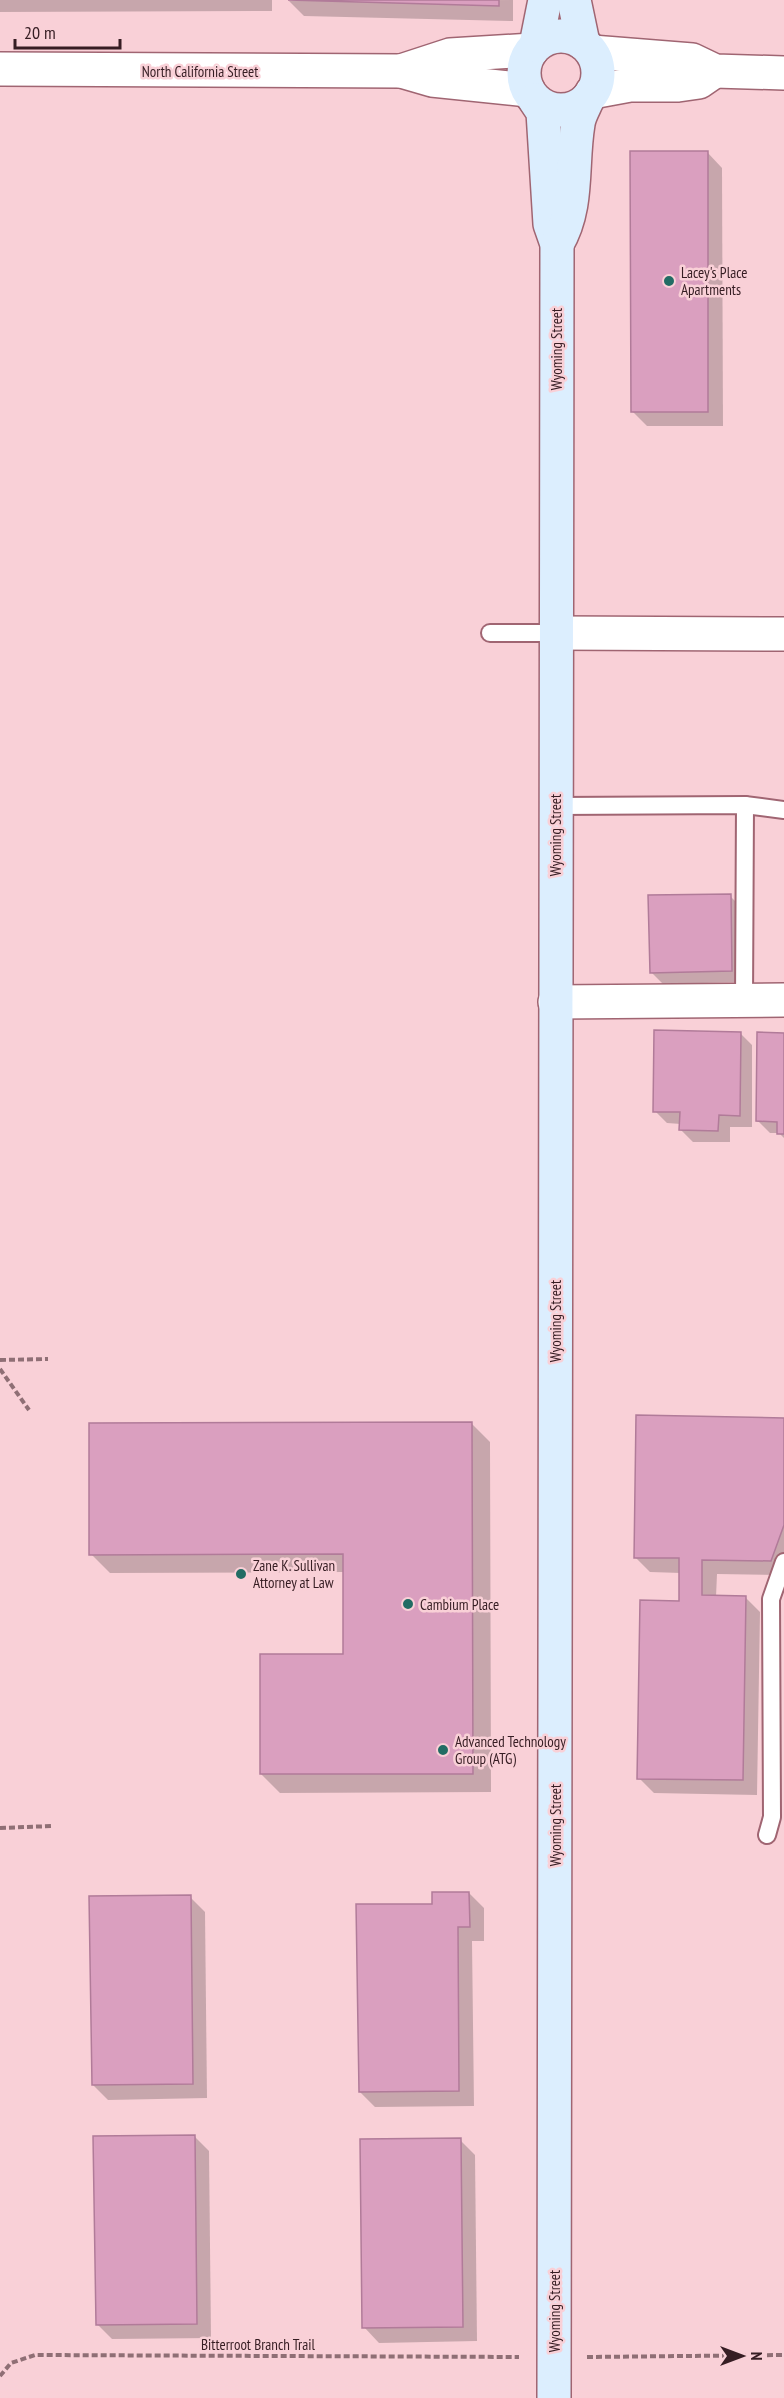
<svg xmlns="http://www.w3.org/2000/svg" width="784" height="2398" viewBox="0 0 784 2398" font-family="'PT Sans Narrow',sans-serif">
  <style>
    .shadow { fill: #0003 }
    .building { fill: #da9fbf; stroke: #b17b99; stroke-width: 1.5 }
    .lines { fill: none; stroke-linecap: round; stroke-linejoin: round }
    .lane-casing { stroke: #a06572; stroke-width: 20 }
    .street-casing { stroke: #a06572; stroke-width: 36 }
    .secondary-casing { stroke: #a06572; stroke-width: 36 }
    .path { stroke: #8f6f75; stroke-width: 4; stroke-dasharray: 6 3; stroke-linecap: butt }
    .lane { stroke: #fff; stroke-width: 16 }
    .street { stroke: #fff; stroke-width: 33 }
    .secondary { stroke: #dceefe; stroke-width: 33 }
    .poi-dot { fill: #226c64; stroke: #f9d0d7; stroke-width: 2 }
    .labels { text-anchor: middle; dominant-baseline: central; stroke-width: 5; stroke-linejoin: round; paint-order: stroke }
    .street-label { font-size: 15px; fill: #361d23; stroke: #f9d0d7 }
    .poi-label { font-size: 15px; fill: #361d23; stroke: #f9d0d7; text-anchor: start }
  </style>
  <rect width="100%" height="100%" fill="#f9d0d7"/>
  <g class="shadow">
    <polygon points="0,0 272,0 272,11 0,12"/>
    <polygon points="513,0 513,21 304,16 289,1"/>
    <polygon points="707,152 722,168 723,426 647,426 632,411"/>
    <polygon points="730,896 742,908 744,982 663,984 651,972"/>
    <polygon points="740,1033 752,1045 752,1127 730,1127 730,1142 693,1142 681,1130 681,1124 667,1123 655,1111"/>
    <polygon points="784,1034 784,1138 779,1133 770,1133 758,1121"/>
    <polygon points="784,1419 784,1575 717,1574 716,1597 745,1597 760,1612 757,1795 654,1793 639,1778 680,1602 681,1573 650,1572 635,1557"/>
    <polygon points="472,1424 490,1442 491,1792 280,1793 261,1774 344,1655 344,1572 110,1573 91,1554"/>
    <polygon points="469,1893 484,1908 484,1941 472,1941 474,2106 375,2107 360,2092 434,1905"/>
    <polygon points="190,1897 205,1912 207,2098 108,2100 93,2085"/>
    <polygon points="194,2136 209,2151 211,2338 112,2339 97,2324"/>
    <polygon points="460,2140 475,2155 477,2341 379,2343 364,2327"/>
  </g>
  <g class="building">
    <polygon points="288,0 499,0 499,6"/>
    <polygon points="630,151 708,151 708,412 631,412"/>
    <polygon points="731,894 732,971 650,973 648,895"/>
    <polygon points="654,1030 741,1032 740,1116 719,1115 718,1131 679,1130 680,1112 653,1112"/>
    <polygon points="757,1032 784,1033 784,1134 777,1134 777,1122 756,1121"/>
    <polygon points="636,1415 784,1418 784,1525 771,1561 702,1560 702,1595 746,1596 743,1780 637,1779 640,1600 679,1601 679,1558 634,1558"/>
    <polygon points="472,1422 473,1774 260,1774 260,1654 343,1654 343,1554 89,1555 89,1423"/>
    <polygon points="432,1892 469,1892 470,1927 458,1927 459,2091 359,2092 356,1904 432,1904"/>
    <polygon points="191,1895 193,2084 92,2085 89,1896"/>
    <polygon points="195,2135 197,2324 96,2325 93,2136"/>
    <polygon points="461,2138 463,2327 362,2328 360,2139"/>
  </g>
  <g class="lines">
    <defs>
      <g id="lane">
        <polyline points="490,633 555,633"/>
        <polyline points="555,806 745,805 784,810"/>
        <polyline points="744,1001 745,805"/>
        <polyline points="767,1835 772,1817 771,1599 784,1562"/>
      </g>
      <g id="street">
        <polyline points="592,52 692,60 715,71 784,73"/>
        <polyline points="0,69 401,71 432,80 528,90"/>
        <polyline points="401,71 450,55 532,50"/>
        <polyline points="592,92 630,85 678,85 699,82 715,71"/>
        <polyline points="555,633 784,634"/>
        <polyline points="555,1002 784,1000"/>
      </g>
      <g id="secondary">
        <polyline points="574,0 583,43"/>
        <circle cx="561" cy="73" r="37"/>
        <polyline points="536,45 545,0"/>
        <polyline points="535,100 543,112 550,224 557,244 554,2398"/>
        <path d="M557,244C579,207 571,165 578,124C579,115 585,106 588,98"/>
      </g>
    </defs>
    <use href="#lane" class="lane-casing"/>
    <use href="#street" class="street-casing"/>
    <use href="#secondary" class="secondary-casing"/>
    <g class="path">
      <polyline points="0,1360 48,1359"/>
      <polyline points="0,1369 29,1410"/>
      <polyline points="0,1828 52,1826"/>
      <polyline points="587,2357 784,2355"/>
      <polyline points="0,2376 11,2363 35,2355 519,2357"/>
    </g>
    <use href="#lane" class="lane"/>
    <use href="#street" class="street"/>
    <use href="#secondary" class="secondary"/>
  </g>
  <g class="poi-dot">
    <circle cx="669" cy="281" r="6"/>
    <circle cx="241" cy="1574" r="6"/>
    <circle cx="408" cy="1604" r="6"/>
    <circle cx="443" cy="1750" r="6"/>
  </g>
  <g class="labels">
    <g class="street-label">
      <text x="200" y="71">North California Street</text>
      <text transform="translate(556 349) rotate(-90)">Wyoming Street</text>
      <text transform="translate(555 835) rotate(-90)">Wyoming Street</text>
      <text transform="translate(555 1321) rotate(-90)">Wyoming Street</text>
      <text transform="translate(555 1825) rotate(-90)">Wyoming Street</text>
      <text transform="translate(554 2311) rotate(-90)">Wyoming Street</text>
      <text x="258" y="2344">Bitterroot Branch Trail</text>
    </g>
    <g class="poi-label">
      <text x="681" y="272">Lacey's Place<tspan x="681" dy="17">Apartments</tspan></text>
      <text x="253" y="1565">Zane K. Sullivan<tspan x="253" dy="17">Attorney at Law</tspan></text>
      <text x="420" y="1604">Cambium Place</text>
      <text x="455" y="1741">Advanced Technology<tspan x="455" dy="17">Group (ATG)</tspan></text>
    </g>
  </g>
  <g transform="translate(742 2356) rotate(90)" stroke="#f9d0d7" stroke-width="4.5" paint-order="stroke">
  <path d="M0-4.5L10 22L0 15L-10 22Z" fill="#361d23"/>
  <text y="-9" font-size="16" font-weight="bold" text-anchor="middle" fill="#361d23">N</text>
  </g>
  <path d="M15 39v9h105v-9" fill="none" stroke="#361d23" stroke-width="3"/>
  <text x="24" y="39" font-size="18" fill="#361d23" stroke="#f9d0d7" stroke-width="4.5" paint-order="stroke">20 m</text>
</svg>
